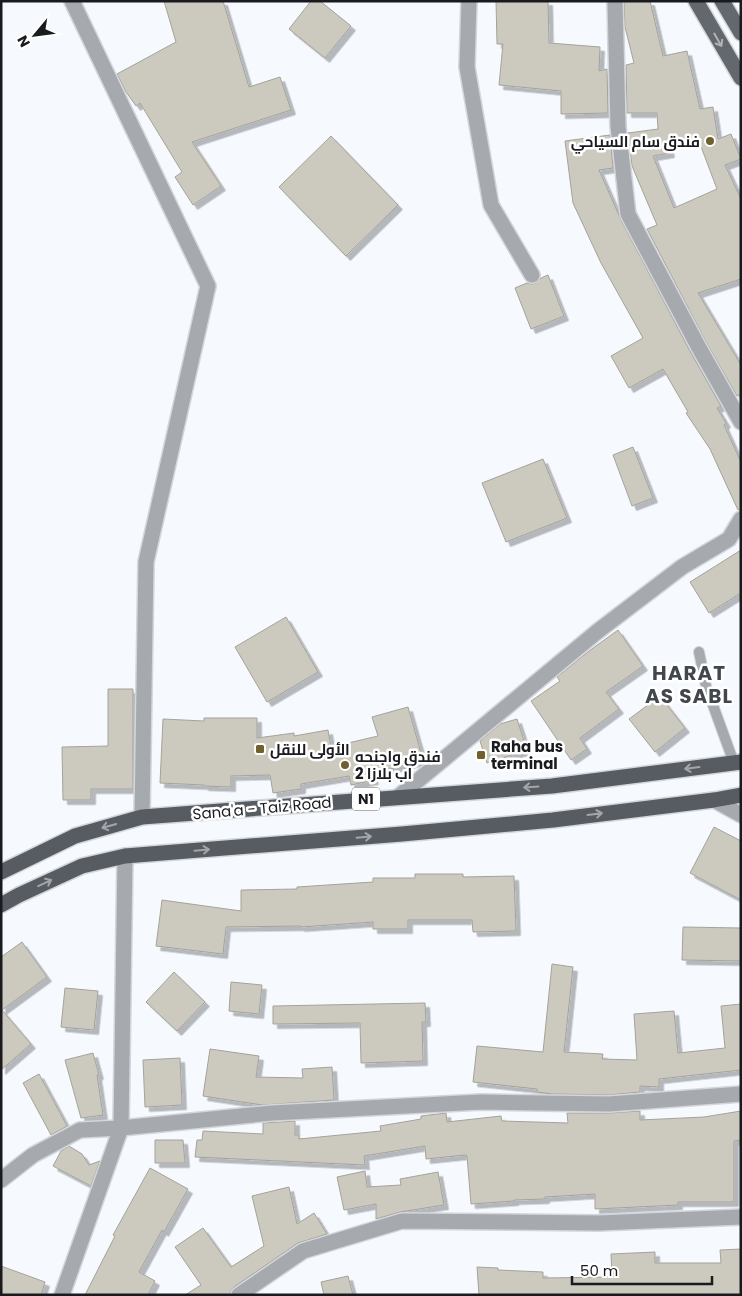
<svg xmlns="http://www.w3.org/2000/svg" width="742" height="1296" viewBox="0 0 742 1296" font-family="Poppins,Cairo,sans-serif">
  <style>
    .building { fill: #ccc9bf; stroke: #a5a299; fill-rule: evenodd; filter: url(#shadow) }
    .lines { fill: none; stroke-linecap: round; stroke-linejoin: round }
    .service-casing { stroke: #d3d6db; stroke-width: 12 }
    .minor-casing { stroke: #d3d6db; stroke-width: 18 }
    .primary-casing { stroke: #d3d6db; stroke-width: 18 }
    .trunk-casing { stroke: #d3d6db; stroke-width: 18 }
    .service { stroke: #a6a9ad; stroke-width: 10 }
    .minor { stroke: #a6a9ad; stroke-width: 15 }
    .primary { stroke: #63686e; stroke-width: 15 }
    .trunk { stroke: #575c63; stroke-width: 15 }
    .oneway { stroke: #b1b4b6 }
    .oneway2 { stroke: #a3a5a9 }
    .poi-dot { fill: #70602e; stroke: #fff; stroke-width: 2 }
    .labels { text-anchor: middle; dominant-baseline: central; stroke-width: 5; stroke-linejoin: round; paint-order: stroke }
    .shield { fill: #fff; stroke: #5e5f62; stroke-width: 1 }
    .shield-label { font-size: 14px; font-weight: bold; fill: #191b1f }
    .poi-label { font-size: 15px; font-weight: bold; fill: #191b1f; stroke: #fff; text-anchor: start }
    .street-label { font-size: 15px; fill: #191b1f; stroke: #fff }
    .district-label { font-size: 20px; font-weight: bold; letter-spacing: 1px; fill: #42474e; stroke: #fff }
  </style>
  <defs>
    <filter id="shadow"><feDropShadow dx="4.5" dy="4.5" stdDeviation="0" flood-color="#0004"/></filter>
  </defs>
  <rect width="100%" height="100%" fill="#f6faff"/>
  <g class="building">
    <polygon points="164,1 223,1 249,87 280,77 291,110 192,142 221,186 193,205 175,177 182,172 140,103 136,106 126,92 117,74 176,42"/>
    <polygon points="311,1 320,1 351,26 325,58 289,29"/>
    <polygon points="496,1 548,1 549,43 600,47 599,71 607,69 608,113 561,114 561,91 499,85 503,44 497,44"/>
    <path d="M624,1H650L663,56L687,51L700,109L713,107L718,139L731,134L741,159L725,165L741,199V279L698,293L741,365V394L737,396L706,342L647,229L657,225L632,166L628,133L658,129L657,113H627L626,65L634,63L625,27ZM697,136L717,189L674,208L653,156L670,153L667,141Z"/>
    <polygon points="610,135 613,168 599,170 618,213 620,218 690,351 721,406 717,408 726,423 724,425 741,462 741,510 738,510 710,449 686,413 688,412 663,369 629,388 611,356 643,338 601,263 573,203 565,141"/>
    <polygon points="331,136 398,205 346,256 279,187"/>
    <polygon points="548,275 564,316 531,329 515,288 527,283 532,284 536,283 541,278"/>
    <polygon points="633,447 653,498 632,506 613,455"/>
    <polygon points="543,459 567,518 506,542 482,483"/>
    <polygon points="741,550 741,593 709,613 690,582"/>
    <polygon points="286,617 318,672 267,702 235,647"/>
    <polygon points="618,630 643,666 606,692 619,709 580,738 587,749 571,760 531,701 560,681 557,677 589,651"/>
    <polygon points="108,689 133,689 133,789 91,789 91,800 63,800 62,747 108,746"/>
    <polygon points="660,696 685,728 655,752 629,719"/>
    <polygon points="408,707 423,760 372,774 374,780 351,785 349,776 301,784 301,789 273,793 270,775 231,776 231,787 204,786 204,785 160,783 163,719 204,721 204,718 257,718 257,738 294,733 294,736 328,730 331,747 378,736 372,717"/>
    <polygon points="517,719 527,750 487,763 480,741 500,724"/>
    <polygon points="714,827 741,841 741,900 690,873"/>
    <polygon points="415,874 463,874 463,877 514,876 516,931 473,932 472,920 408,920 408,929 373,929 373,922 300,927 300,926 226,927 223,954 156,946 162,900 241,911 241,890 297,889 297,887 373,882 373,878 415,878"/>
    <polygon points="683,927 741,928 741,961 682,960"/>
    <polygon points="22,942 47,977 2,1010 31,1044 1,1070 1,957"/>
    <polygon points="552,964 573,967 564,1052 603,1054 602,1059 637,1060 634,1014 674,1011 678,1053 725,1048 721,1006 741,1004 741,1070 659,1079 659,1087 640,1086 640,1092 609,1095 553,1094 537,1092 537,1089 473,1082 477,1046 543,1052"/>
    <polygon points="174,972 205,1002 177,1031 146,1002"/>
    <polygon points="231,982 262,985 259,1014 229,1011"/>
    <polygon points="65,988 98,991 94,1030 61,1027"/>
    <polygon points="425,1003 426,1022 422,1022 423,1061 361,1063 360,1023 273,1024 273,1006"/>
    <polygon points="210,1049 259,1056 256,1077 303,1078 302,1069 332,1067 334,1100 262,1105 203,1096"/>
    <polygon points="93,1053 99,1075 97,1075 103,1115 81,1118 65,1060"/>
    <polygon points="180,1058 182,1105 145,1107 143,1060"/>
    <polygon points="39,1074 67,1126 51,1135 23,1083"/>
    <polygon points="640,1111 640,1120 704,1117 741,1111 741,1140 734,1141 734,1202 678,1202 678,1205 595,1209 595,1194 545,1197 545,1199 514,1200 514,1201 471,1204 467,1156 465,1155 426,1159 425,1146 364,1156 365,1165 195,1157 197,1140 202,1140 203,1131 263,1134 263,1123 295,1121 295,1135 299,1135 299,1139 381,1131 380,1126 421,1119 421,1116 446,1113 447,1122 501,1116 502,1121 568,1123 567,1113 609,1113"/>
    <polygon points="155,1140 183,1140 185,1163 155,1163"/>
    <polygon points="69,1146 82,1154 89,1165 100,1161 91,1186 53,1166 61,1151"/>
    <polygon points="150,1168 188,1189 164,1232 162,1230 139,1272 155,1281 148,1295 85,1295 115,1236 113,1235"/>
    <polygon points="365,1171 367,1187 401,1185 400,1179 438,1172 444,1205 400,1212 376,1219 376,1204 344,1210 337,1177"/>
    <polygon points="289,1187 297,1224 314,1213 327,1234 298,1243 234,1287 231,1291 230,1295 185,1295 201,1285 175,1247 203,1228 231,1267 264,1246 252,1196"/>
    <polygon points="741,1249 741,1295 479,1295 477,1267 498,1268 498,1270 543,1272 543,1278 612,1277 611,1254 655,1252 655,1263 721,1263 720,1250"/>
    <polygon points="1,1266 45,1282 41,1295 1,1295"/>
    <polygon points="348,1276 353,1295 324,1295 321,1282"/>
  </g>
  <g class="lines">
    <defs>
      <polyline id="service" points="699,652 706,686 734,763"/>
      <g id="minor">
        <polyline points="72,1 208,286 146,562 142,817"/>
        <polyline points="469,1 467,67 491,205 532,275"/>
        <polyline points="615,1 618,126 628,214 698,346 741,422"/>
        <polyline points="398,797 598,631 682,567 729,539 741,519"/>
        <polyline points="714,800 741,815"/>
        <polyline points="1,1180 33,1155 80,1130 121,1128 272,1113 481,1102 609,1104 741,1094"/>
        <polyline points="62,1295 121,1128 125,856"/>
        <polyline points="239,1295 303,1251 402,1221 599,1223 741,1217"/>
      </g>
      <g id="primary">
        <polyline points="696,1 741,78"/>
        <polyline points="722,1 741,33"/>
      </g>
      <g id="trunk">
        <polyline points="1,872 75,836 142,817 552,786 741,762"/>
        <polyline points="1,905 19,895 82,866 125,856 402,834 553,820 714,800 741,795"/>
      </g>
    </defs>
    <use href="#service" class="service-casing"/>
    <use href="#minor" class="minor-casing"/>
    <use href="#primary" class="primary-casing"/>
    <use href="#trunk" class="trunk-casing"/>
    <use href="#service" class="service"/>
    <use href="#minor" class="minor"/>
    <use href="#primary" class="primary"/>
    <use href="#trunk" class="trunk"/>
  </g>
  <defs><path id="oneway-shaft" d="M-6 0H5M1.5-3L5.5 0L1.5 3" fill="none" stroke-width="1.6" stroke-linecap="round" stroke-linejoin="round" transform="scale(1.25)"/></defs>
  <use class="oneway" href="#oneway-shaft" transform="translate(718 40) rotate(60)"/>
  <g class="oneway2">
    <use href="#oneway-shaft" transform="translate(692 768) rotate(173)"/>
    <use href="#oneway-shaft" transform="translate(531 787) rotate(176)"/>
    <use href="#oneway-shaft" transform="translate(595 814) rotate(-7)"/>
    <use href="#oneway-shaft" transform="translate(109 826) rotate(164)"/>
    <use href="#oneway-shaft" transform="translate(364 837) rotate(-5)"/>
    <use href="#oneway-shaft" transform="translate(202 850) rotate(-5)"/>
    <use href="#oneway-shaft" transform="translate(45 883) rotate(-25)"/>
  </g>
  <g class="poi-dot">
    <circle cx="710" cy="141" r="5"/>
    <rect x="255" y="744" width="10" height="10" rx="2.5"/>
    <rect x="476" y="750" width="10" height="10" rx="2.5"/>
    <circle cx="345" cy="765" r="5"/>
  </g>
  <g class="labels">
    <rect class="shield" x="352" y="787.5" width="28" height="23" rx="4"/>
    <g class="shield-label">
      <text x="366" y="799">N1</text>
    </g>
    <g class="poi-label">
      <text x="700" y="141" text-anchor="end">فندق سام السياحي</text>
      <text x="491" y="746">Raha bus<tspan x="491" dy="17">terminal</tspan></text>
      <text x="270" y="749">الأولى للنقل</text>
      <text x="355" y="756">فندق واجنحه<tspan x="355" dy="17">اب بلازا 2</tspan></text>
    </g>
    <g class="street-label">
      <text transform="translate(262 808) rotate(-5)">Sana'a - Taiz Road</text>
    </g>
    <g class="district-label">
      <text x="689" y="673">HARAT<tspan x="689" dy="23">AS SABL</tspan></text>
    </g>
  </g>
  <rect width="742" height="1296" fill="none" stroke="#191b1f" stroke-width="5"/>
  <g transform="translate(35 35) rotate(241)" stroke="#ffffff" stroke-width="4" paint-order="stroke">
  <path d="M0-4L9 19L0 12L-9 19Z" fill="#191b1f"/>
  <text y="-8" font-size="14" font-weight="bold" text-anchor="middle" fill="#191b1f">N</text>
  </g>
  <path d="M572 1276v8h140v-8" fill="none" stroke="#191b1f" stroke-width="2.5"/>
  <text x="580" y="1276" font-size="15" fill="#191b1f" stroke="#ffffff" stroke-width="4" paint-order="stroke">50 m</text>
</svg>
